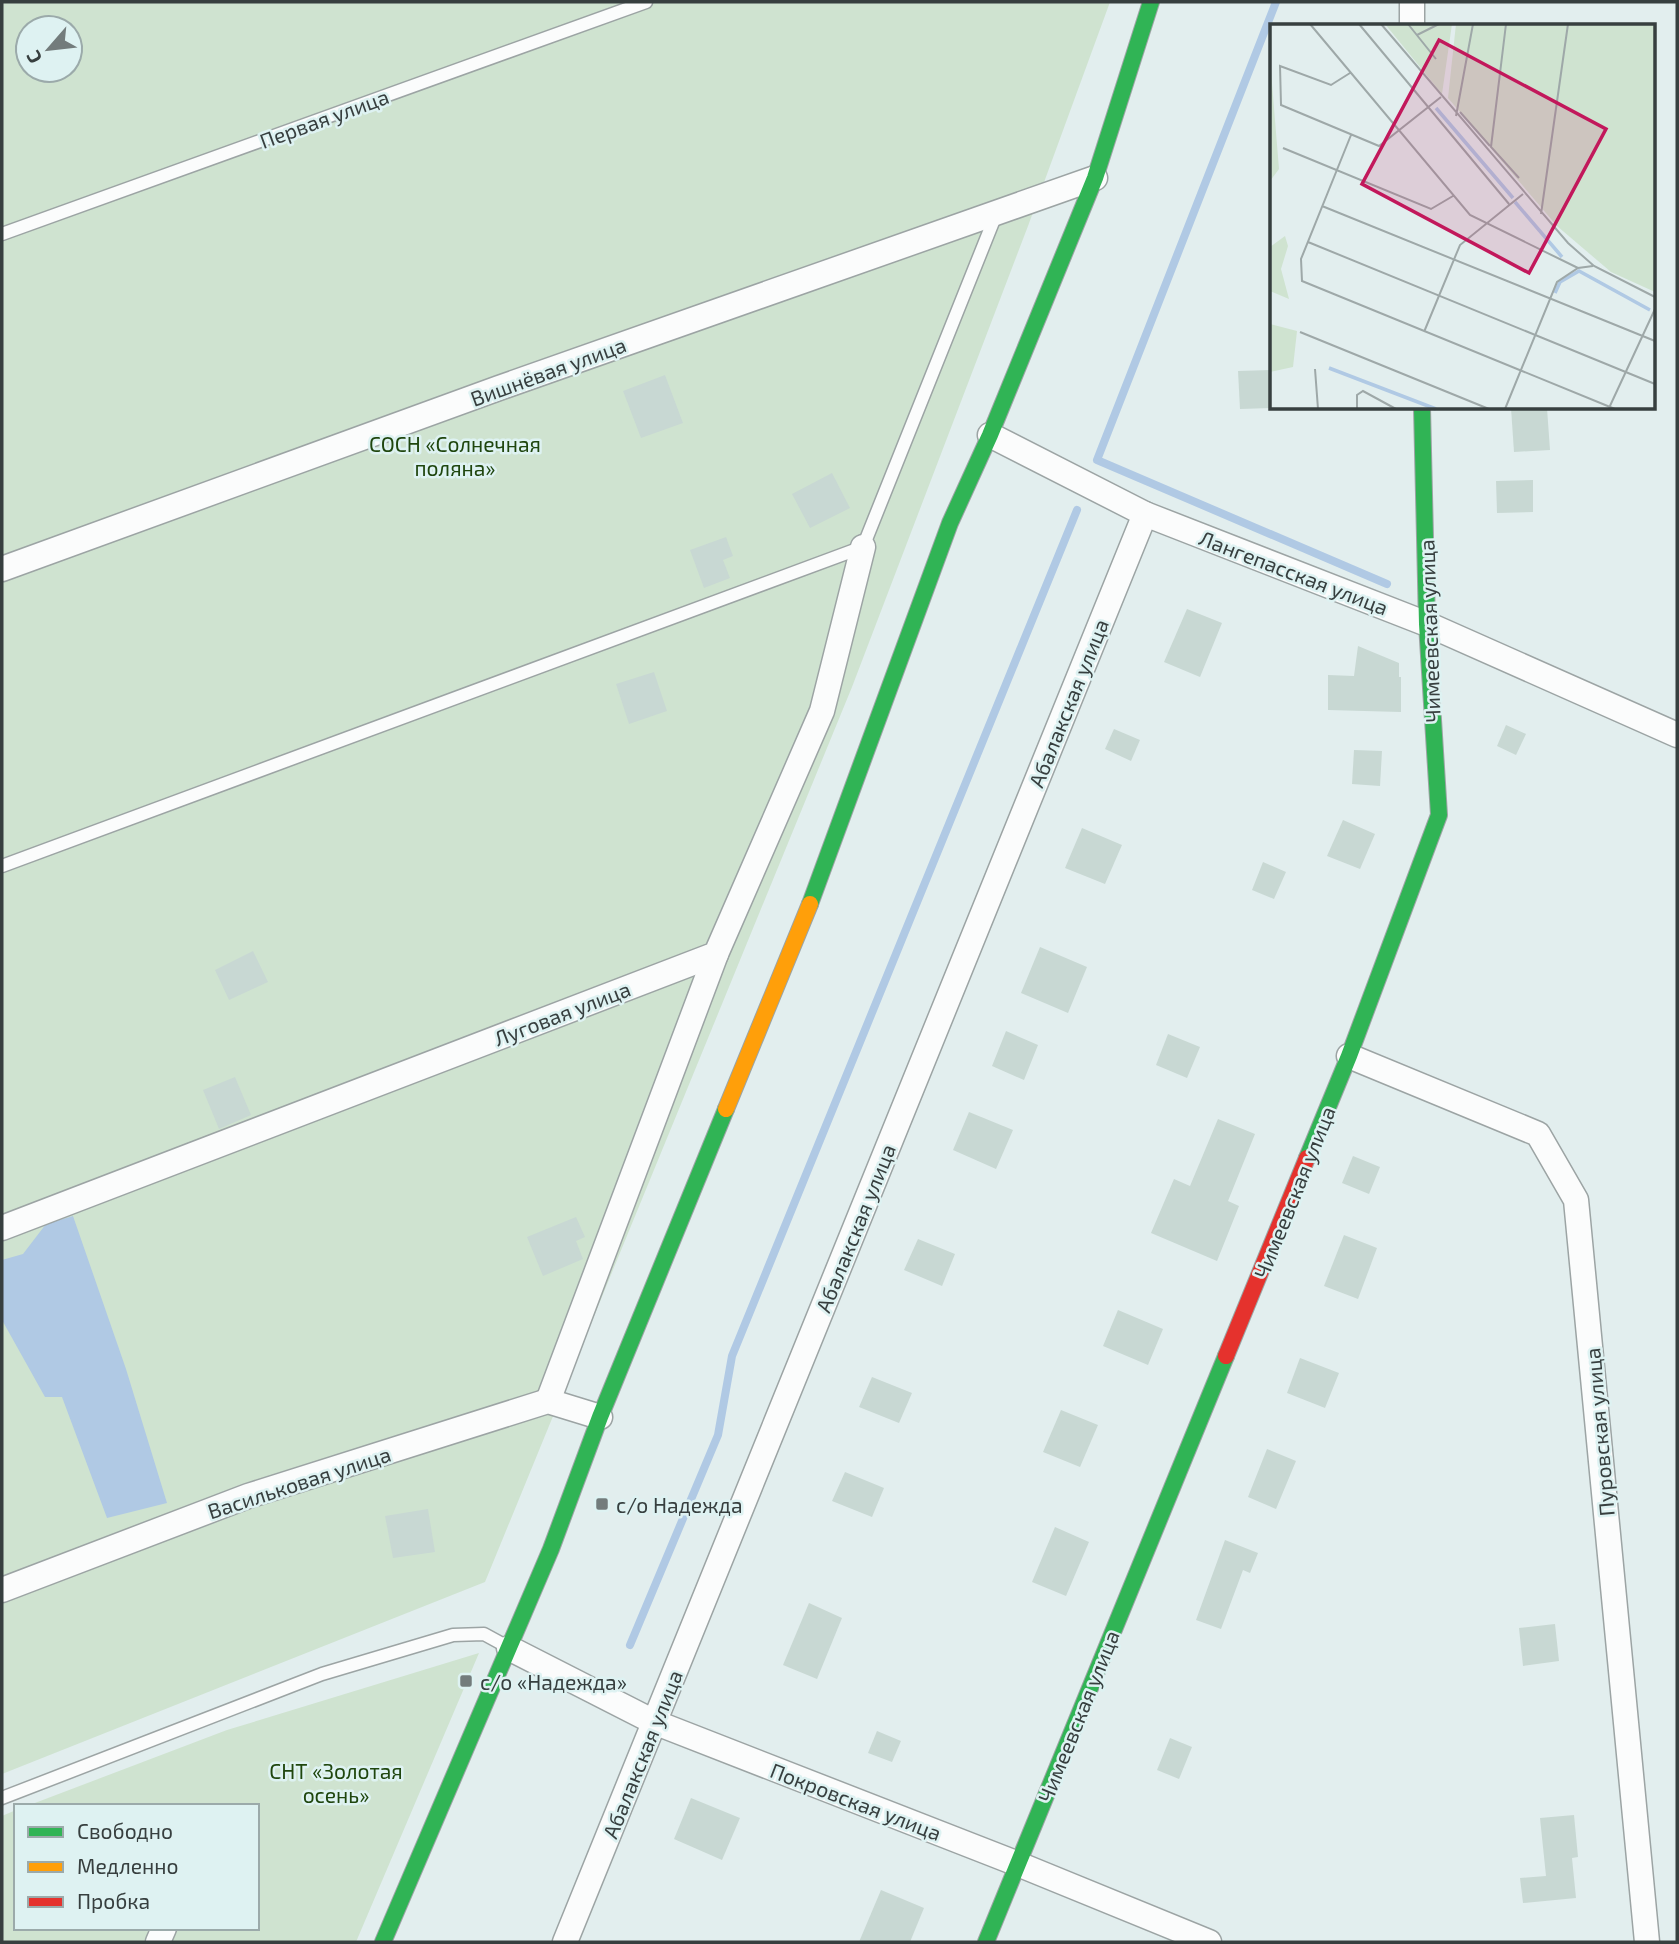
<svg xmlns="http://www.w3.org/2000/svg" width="1679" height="1944" viewBox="0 0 1679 1944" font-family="'Exo 2',sans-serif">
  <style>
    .green { fill: #cfe3d0; fill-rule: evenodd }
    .water { fill: #b0c9e4 }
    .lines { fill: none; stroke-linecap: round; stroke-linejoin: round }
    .stream { stroke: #b0c9e4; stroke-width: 8 }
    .building { fill: #c8d8d3 }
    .lane-casing { stroke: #9ca4a4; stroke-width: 15 }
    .street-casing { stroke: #9ca4a4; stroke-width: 27 }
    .fast-casing { stroke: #9ca4a4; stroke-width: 18 }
    .slow-casing { stroke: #9ca4a4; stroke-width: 18 }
    .jam-casing { stroke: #9ca4a4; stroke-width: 18 }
    .lane { stroke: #fbfcfc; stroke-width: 12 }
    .street { stroke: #fbfcfc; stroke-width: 24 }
    .fast { stroke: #30b455; stroke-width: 16 }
    .slow { stroke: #ff9f0a; stroke-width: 16 }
    .jam { stroke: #e5322d; stroke-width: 16 }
    .poi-dot { fill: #737c7c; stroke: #def2f2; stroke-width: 2.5 }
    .labels { text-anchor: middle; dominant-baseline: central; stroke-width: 5; stroke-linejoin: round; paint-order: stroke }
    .street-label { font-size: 21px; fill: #373f3f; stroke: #def2f2 }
    .park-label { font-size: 21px; fill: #1f460e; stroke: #def2f2 }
    .poi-label { font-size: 21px; fill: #373f3f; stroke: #def2f2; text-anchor: start }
    .inset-river { fill: none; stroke: #b0c9e4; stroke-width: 3.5 }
    .inset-road { fill: none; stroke: #9ea8a8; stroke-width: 2 }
    .view { fill: #c2185b; fill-opacity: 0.15; stroke: #c2185b; stroke-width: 3.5 }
    .inset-edge { fill: none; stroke: #373f3f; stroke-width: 3.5 }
  </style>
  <rect width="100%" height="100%" fill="#e2eeee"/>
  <g class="green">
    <path d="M2,2H1110L1028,226L852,687L485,1582L2,1774ZM28,28H70V70H28Z"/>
    <polygon points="479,1653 356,1942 2,1942 2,1816 16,1810 16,1928 257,1928 257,1806 27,1806 227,1730"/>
  </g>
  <polygon class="water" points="73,1216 126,1369 167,1503 107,1518 62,1397 45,1397 2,1320 2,1260 23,1254 46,1224"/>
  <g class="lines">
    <g class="stream">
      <polyline points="1276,2 1097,460 1387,584"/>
      <polyline points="630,1645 718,1435 732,1356 1077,510"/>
    </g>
  </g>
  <g class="building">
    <polygon points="1271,370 1271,408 1240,409 1238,371"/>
    <polygon points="665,375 683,423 641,438 623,391"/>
    <polygon points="1511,408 1547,408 1550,450 1514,452"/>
    <polygon points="832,473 850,508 810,528 792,494"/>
    <polygon points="1533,480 1533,512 1497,513 1496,481"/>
    <polygon points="726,537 733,556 723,560 730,578 704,588 690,550"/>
    <polygon points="1187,609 1222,623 1200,677 1164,662"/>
    <polygon points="1358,646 1399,663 1399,677 1401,677 1401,712 1328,710 1328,675 1354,676"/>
    <polygon points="654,672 667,711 629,724 616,684"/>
    <polygon points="1506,725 1526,734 1516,755 1497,746"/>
    <polygon points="1114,729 1140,740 1131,761 1105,749"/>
    <polygon points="1354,750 1382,751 1380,786 1352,784"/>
    <polygon points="1343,820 1375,834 1360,869 1327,856"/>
    <polygon points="1082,828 1122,845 1105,884 1065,868"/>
    <polygon points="1263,862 1286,872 1274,899 1252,890"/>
    <polygon points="1040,947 1087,967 1068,1013 1021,993"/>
    <polygon points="253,951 268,982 229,1000 215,970"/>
    <polygon points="1006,1031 1038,1045 1024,1080 992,1066"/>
    <polygon points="1168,1034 1200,1047 1187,1078 1156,1065"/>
    <polygon points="235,1077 251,1115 219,1129 203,1090"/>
    <polygon points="969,1112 1013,1130 996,1169 953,1150"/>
    <polygon points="1218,1119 1255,1134 1228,1201 1239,1206 1217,1261 1151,1233 1174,1179 1190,1186"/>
    <polygon points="1353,1156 1380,1167 1369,1194 1342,1183"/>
    <polygon points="576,1217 585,1237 576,1241 583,1259 543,1276 527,1237"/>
    <polygon points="1344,1235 1377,1248 1358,1299 1324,1286"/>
    <polygon points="918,1239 955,1254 942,1286 904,1270"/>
    <polygon points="1118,1310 1163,1329 1148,1365 1103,1346"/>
    <polygon points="1300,1358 1339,1373 1325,1408 1287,1393"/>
    <polygon points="872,1377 912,1393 899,1423 859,1407"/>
    <polygon points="1061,1410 1098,1425 1080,1467 1043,1452"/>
    <polygon points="1267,1449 1296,1461 1276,1509 1248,1497"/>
    <polygon points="845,1472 884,1488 872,1517 832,1501"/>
    <polygon points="428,1509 435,1552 393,1558 385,1516"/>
    <polygon points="1055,1527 1089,1542 1066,1596 1032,1582"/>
    <polygon points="1225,1540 1258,1553 1250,1573 1243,1570 1221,1629 1196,1620"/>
    <polygon points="809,1603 842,1618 817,1679 783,1665"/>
    <polygon points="1555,1624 1559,1661 1523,1666 1519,1628"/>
    <polygon points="877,1731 901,1741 892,1762 868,1753"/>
    <polygon points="1170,1738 1192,1747 1179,1779 1157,1770"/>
    <polygon points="691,1798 740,1818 722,1860 674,1839"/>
    <polygon points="1574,1815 1578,1857 1572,1858 1576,1898 1523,1903 1520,1878 1546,1876 1540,1818"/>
    <polygon points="881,1890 924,1908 910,1942 859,1942"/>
  </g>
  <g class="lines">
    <defs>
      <g id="lane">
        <polyline points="2,234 646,2"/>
        <polyline points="2,866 863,547 997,212"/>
        <polyline points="2,1798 322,1674 453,1635 484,1634 506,1646"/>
      </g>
      <g id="street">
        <polyline points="1412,2 1412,26"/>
        <polyline points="990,435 1145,514 1427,624 1677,735"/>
        <polyline points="2,569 499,388 1095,178"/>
        <polyline points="1349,1056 1538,1134 1576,1200 1647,1942"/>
        <polyline points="2,1228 716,954 822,711 863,547"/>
        <polyline points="548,1401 716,954"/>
        <polyline points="2,1590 248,1496 548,1401 600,1417"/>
        <polyline points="509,1648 654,1722 1018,1864 1209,1942"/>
        <polyline points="158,1942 164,1928"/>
        <polyline points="565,1942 1145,514"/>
      </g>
      <g id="fast">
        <polyline points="810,904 950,523 990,435 1095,178 1151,2"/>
        <polyline points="1307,1158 1349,1056 1439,815 1427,624 1422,408"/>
        <polyline points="383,1942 551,1549 600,1417 726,1109"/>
        <polyline points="986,1942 1226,1356"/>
      </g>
      <polyline id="slow" points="726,1109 810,904"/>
      <polyline id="jam" points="1226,1356 1307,1158"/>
    </defs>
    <use href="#lane" class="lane-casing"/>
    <use href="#street" class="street-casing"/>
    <use href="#fast" class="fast-casing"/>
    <use href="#slow" class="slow-casing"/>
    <use href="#jam" class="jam-casing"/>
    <use href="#lane" class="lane"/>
    <use href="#street" class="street"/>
    <use href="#fast" class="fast"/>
    <use href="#slow" class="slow"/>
    <use href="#jam" class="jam"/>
  </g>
  <g class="poi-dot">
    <rect x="595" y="1497" width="14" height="14" rx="3.5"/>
    <rect x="459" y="1674" width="14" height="14" rx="3.5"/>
  </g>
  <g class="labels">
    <g class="street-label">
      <text transform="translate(324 118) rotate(-20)">Первая улица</text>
      <text transform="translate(548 371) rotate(-20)">Вишнёвая улица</text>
      <text transform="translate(1294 572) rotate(21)">Лангепасская улица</text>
      <text transform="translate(1429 631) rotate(-92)">Чимеевская улица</text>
      <text transform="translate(1068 703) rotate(-68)">Абалакская улица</text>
      <text transform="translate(562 1013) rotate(-21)">Луговая улица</text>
      <text transform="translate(1294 1192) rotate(-68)">Чимеевская улица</text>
      <text transform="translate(855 1228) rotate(-68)">Абалакская улица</text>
      <text transform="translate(1599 1432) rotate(-95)">Пуровская улица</text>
      <text transform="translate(299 1482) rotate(-18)">Васильковая улица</text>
      <text transform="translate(1078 1716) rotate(-68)">Чимеевская улица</text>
      <text transform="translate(642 1754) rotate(-68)">Абалакская улица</text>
      <text transform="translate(856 1801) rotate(21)">Покровская улица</text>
    </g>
    <g class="park-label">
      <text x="455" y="443">СОСН «Солнечная<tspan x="455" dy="24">поляна»</tspan></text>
      <text x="336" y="1770">СНТ «Золотая<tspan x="336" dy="24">осень»</tspan></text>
    </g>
    <g class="poi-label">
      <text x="616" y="1504">с/о Надежда</text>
      <text x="480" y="1681">с/о «Надежда»</text>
    </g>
  </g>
  <g transform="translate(1270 24)">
    <rect width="385" height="385" fill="#e2eeee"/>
    <path d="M115,0H182L172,70ZM186,0H385V268L341,248L287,202L178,74ZM0,35L9,145L0,157ZM15,212L18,222L11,245L19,275L0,267V223ZM0,300L27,307L23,343L0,348Z" fill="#cfe3d0"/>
    <path class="inset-river" d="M166,84L243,174M245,178L292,233M285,269L290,258L309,247L380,286M59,344L166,385"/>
    <path class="inset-road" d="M40,0L200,191L308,244M89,0L239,180M111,0L298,219L324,242L385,273M138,0L166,35M236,0L221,123L249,154M147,11L169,0M80,49L61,61L10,42L11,81L109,122L171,73M190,88L220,122M186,92L203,0M81,111L31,235L32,257L345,385M13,124L161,185L183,172M52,182L385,317M271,190L298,0M38,218L385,360M30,308L219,385M154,308L190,221L253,170M45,345L48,385M339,384L385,285M87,385V371L93,367L126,385M235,385L287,258L308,244L323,242"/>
    <path class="view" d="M169,16L336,105L259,249L92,160Z"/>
    <rect width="385" height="385" class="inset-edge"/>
  </g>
  <rect width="1679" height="1944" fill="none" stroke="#373f3f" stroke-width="7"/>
  <rect x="14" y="1804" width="245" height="126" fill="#def2f2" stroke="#9baaaa" stroke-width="2"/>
  <rect x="28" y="1827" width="35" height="10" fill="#30b455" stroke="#9baaaa" stroke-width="2"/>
  <text x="77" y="1839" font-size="21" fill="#373f3f">Свободно</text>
  <rect x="28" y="1862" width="35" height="10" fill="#ff9f0a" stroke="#9baaaa" stroke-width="2"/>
  <text x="77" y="1874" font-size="21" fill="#373f3f">Медленно</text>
  <rect x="28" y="1897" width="35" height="10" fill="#e5322d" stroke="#9baaaa" stroke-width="2"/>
  <text x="77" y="1909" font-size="21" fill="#373f3f">Пробка</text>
  <g transform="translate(49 49) rotate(242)"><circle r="33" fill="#def2f2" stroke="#9baaaa" stroke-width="2"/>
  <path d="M0-5L12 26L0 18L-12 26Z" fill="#737c7c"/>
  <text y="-10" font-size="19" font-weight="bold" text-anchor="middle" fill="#373f3f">С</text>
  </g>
</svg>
